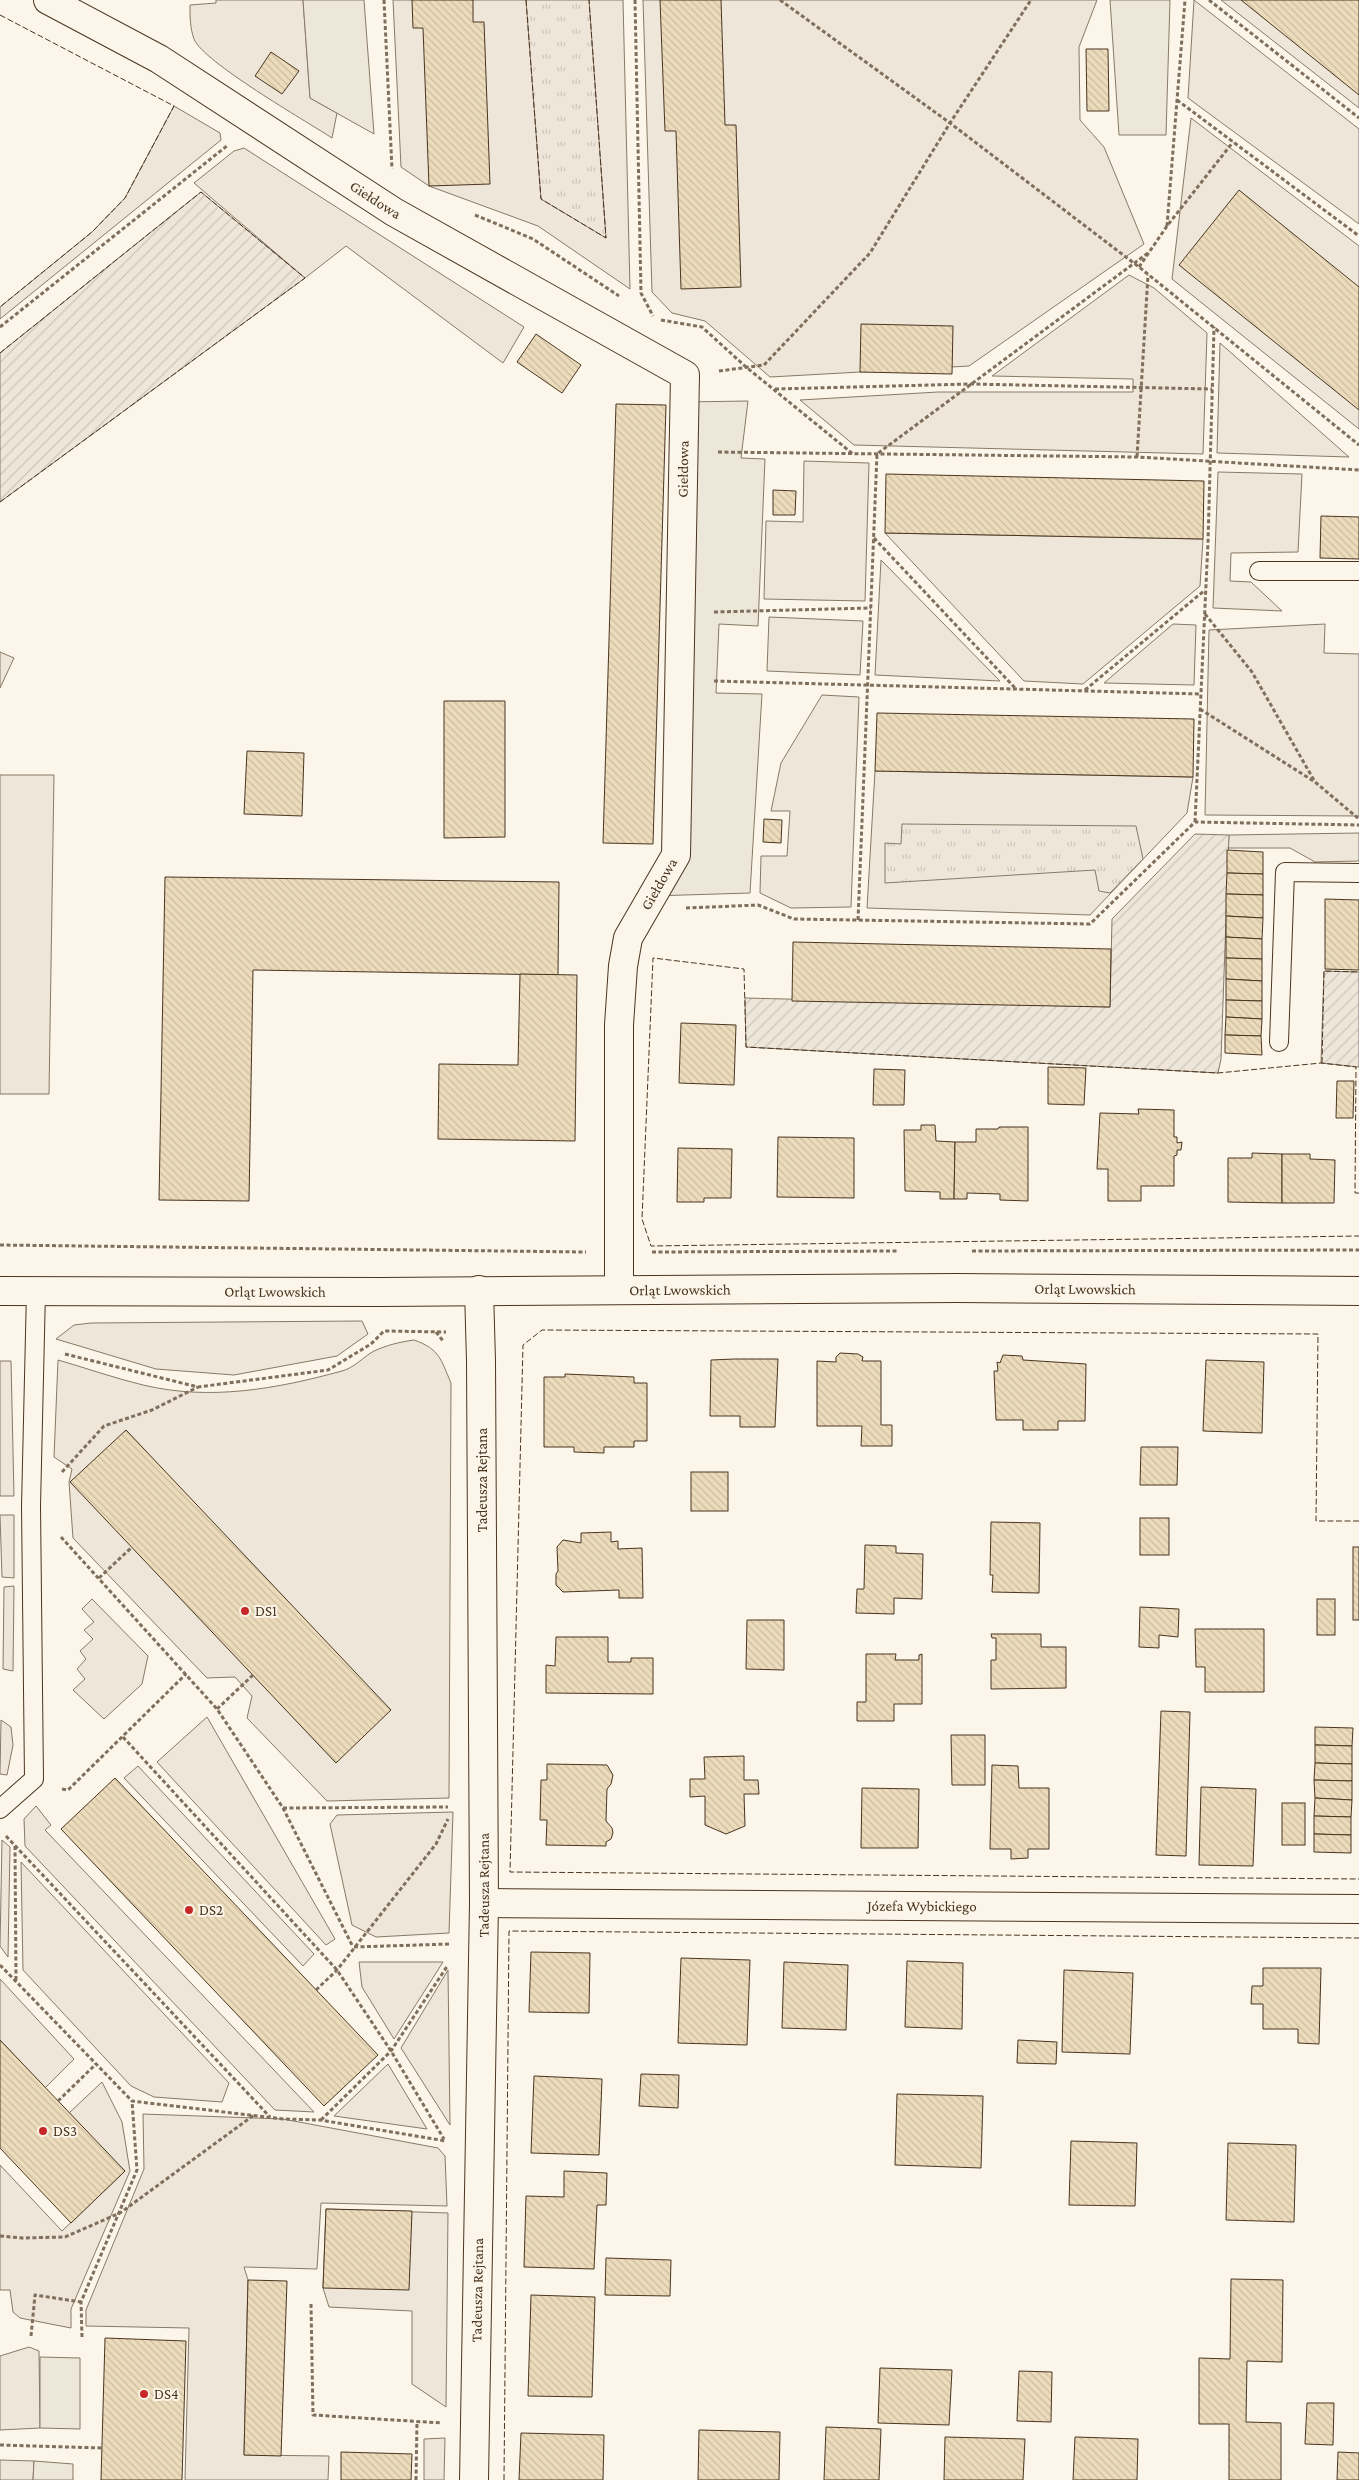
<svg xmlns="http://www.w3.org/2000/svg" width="1359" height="2480" viewBox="0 0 1359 2480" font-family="'Crimson Pro',serif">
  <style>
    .grass { fill: #ede6d9; stroke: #887966 }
    .park { fill: url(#park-tufts); stroke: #887966 }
    .garden { fill: url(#garden-furrows); stroke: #887966 }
    .parking { fill: #ede7d9; stroke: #887966 }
    .building { fill: url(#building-back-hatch); stroke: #4a3520 }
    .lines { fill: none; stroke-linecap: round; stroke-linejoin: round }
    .lane-casing { stroke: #4a3520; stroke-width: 20 }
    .street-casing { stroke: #4a3520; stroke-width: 30 }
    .secondary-casing { stroke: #4a3520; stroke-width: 30 }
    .path { stroke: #7f6f5c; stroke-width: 3; stroke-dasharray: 4 2.5; stroke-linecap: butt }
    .lane { stroke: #fbf6e9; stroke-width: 18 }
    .street { stroke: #fbf6e9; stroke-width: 28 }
    .secondary { stroke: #fbf6e9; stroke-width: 28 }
    .fence { stroke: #4a3520; stroke-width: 1; stroke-dasharray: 6 2.5; stroke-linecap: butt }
    .poi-dot { fill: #c62828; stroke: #fbf6e9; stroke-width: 2 }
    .labels { text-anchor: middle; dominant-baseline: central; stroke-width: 4; stroke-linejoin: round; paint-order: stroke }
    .street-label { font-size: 15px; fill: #4a3520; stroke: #fbf6e9 }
    .poi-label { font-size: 15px; fill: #4a3520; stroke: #fbf6e9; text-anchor: start }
  </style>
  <defs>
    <pattern id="park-tufts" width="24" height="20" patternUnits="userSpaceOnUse" patternTransform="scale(1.25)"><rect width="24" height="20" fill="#ede6d9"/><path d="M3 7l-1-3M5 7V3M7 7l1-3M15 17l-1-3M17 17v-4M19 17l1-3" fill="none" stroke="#cdc6ba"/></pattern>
    <pattern id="garden-furrows" width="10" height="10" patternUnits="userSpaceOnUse" patternTransform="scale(1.25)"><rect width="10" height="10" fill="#ede6d9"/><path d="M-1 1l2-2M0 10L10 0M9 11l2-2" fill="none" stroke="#cdc6ba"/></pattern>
    <pattern id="building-back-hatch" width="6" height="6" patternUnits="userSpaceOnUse" patternTransform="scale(1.25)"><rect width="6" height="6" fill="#ecdcbc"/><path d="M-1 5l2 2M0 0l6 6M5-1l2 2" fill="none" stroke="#ccbda1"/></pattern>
  </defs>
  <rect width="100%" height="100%" fill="#fbf6e9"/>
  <g class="grass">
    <path d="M216,0H303L310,98L337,113L332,138C306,121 203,62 194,39C190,28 190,17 190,5L216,3Z"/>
    <polygon points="393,0 623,0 630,289 538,226 429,186 401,167"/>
    <polygon points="643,0 1097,0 1079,47 1080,120 1104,147 1144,244 969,366 770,377 705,321 672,313 652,292"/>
    <polygon points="1194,0 1359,129 1359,224 1188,98"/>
    <polygon points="1221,0 1359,0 1359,108"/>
    <polygon points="174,106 220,133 221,140 0,319 0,307 92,232 125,198"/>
    <polygon points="1191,118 1359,246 1359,429 1172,279"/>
    <polygon points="244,148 524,327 503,363 346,246 305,278 194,183 234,151"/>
    <polygon points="1129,275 1154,288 1207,333 1203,454 854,445 800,400 938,392 1133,392 1133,379 992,376"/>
    <polygon points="1220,343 1349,457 1217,453"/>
    <polygon points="804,461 869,463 865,601 764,599 766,521 803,522"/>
    <polygon points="1218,472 1302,474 1298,552 1231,553 1230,581 1251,582 1282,611 1213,608"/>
    <polygon points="885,533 1203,539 1200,586 1083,684 1024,681"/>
    <polygon points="881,560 1000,681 875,675"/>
    <polygon points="769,617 863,621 860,675 767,671"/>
    <polygon points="1173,624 1196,625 1194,685 1104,683"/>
    <polygon points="1325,624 1324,653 1359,654 1359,816 1205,815 1209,630"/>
    <polygon points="0,652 14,658 0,688"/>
    <polygon points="822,695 859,697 851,907 791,908 760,893 761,856 787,856 790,811 771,811 781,763"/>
    <polygon points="875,771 1193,777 1187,813 1090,915 867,908"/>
    <polygon points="0,775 54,775 49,1094 0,1094"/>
    <polygon points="1359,833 1359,861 1315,862 1290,848 1228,848 1229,835"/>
    <polygon points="362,1321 368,1334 337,1356 234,1375 156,1369 56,1339 74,1325 91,1323"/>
    <path d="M414,1340C440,1349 441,1360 451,1383L449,1798L327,1801L247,1718L252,1696L235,1677L207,1678L73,1538L69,1482L72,1469L54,1457L58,1360C86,1368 114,1378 143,1385C210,1401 276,1389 342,1371C354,1368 363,1357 374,1351C387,1345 400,1342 414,1340Z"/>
    <polygon points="0,1361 11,1361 14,1496 0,1496"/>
    <polygon points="0,1515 14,1515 14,1578 2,1577"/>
    <polygon points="14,1586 13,1671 3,1669 4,1587"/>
    <polygon points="92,1599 148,1656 142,1684 104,1719 73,1690 85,1679 77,1669 86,1659 80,1651 93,1639 84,1630 94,1622 82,1609"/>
    <polygon points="207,1717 335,1939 326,1945 157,1762"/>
    <polygon points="1,1720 11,1727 13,1745 7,1775 0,1774"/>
    <polygon points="138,1766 314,1954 303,1966 124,1778"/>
    <polygon points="36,1806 51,1825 45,1830 314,2112 275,2110 25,1846 24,1819"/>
    <polygon points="453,1812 449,1933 376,1937 352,1925 330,1824 337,1815"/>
    <polygon points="2,1840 10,1847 8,1957 0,1946"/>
    <polygon points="21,1862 229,2083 222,2102 154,2097 131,2086 23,1970"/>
    <polygon points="359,1962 443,1962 394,2039 362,1987"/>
    <polygon points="448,1970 450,2125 401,2048"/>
    <polygon points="0,1979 74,2059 45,2088 0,2040"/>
    <polygon points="388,2064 427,2129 334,2116"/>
    <polygon points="102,2082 122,2122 130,2171 71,2309 71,2328 20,2318 13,2312 10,2290 0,2290 0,2165 62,2231 124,2172 69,2113"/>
    <polygon points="143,2114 283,2119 438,2148 445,2156 447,2206 321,2203 317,2269 244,2267 248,2280 244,2455 329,2456 328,2480 185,2480 189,2328 86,2326 86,2310 144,2169"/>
    <polygon points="326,2209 448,2213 446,2407 412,2384 412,2311 329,2307 323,2288"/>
    <polygon points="29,2347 39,2351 40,2428 0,2430 0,2356"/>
    <polygon points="445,2438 444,2480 424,2480 424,2439"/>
    <polygon points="0,2460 34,2461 33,2480 0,2480"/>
  </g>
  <g class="park">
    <polygon points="526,0 589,0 606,238 541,199"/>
    <polygon points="902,824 1136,826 1143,859 1110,893 1099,891 1095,870 885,883 885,843 901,844"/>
  </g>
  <g class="garden">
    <polygon points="201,192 305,278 0,502 0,353"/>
    <polygon points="1195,834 1229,835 1221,1059 1218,1073 746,1047 745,998 1110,1007 1112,919"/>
    <polygon points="1324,971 1359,972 1359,1067 1321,1063"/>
  </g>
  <g class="parking">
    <polygon points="303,0 364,0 374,134 310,98"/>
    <polygon points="1110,0 1170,0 1166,135 1119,135"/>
    <polygon points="748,401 741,458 765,459 758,626 719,624 716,693 762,694 750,893 651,896 676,855 685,402"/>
    <polygon points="40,2357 80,2358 80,2429 40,2428"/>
    <polygon points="34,2461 73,2464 73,2480 33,2480"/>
  </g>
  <g class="building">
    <polygon points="412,0 473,0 473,22 484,22 490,184 429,186 423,28 413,28"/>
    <polygon points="660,0 721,0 725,125 736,125 741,287 681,289 676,131 665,131"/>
    <polygon points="1241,0 1359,0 1359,95"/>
    <polygon points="1086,49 1108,49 1109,111 1087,111"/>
    <polygon points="271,52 299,71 282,94 255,76"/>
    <polygon points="1239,190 1359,287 1359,410 1179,265"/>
    <polygon points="861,324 953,326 952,374 860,372"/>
    <polygon points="536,334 581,365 562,393 517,362"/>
    <polygon points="616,404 666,405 653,844 603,843"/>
    <polygon points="886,474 1204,481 1203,539 885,533"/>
    <polygon points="773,490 796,491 795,515 773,515"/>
    <polygon points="1321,516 1359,517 1359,559 1320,558"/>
    <polygon points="444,701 505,701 505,837 444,838"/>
    <polygon points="877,713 1194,719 1193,777 875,771"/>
    <polygon points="247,751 304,753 302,816 244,814"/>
    <polygon points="764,819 782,820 781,843 763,842"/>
    <polygon points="1227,850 1263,852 1263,874 1227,873"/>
    <polygon points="1227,873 1263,874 1263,895 1226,894"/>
    <polygon points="165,877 559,882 558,975 253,970 249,1201 159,1200"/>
    <polygon points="1226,894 1263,895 1263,918 1226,916"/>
    <polygon points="1325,899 1359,900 1359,970 1325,969"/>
    <polygon points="1226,916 1263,918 1262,939 1226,937"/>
    <polygon points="1226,937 1262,939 1262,959 1226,958"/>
    <polygon points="793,942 1111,949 1110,1007 792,1001"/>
    <polygon points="1226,958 1262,959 1262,981 1226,979"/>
    <polygon points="520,974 577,975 575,1141 438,1139 439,1064 518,1065"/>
    <polygon points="1226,979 1262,981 1262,1001 1226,1000"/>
    <polygon points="1226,1000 1262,1001 1262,1019 1226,1017"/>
    <polygon points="1226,1017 1262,1019 1261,1036 1225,1035"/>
    <polygon points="681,1023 736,1025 734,1085 679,1083"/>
    <polygon points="1225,1035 1261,1036 1262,1055 1225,1053"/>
    <polygon points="1048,1067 1086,1068 1084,1105 1048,1104"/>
    <polygon points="874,1069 905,1070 904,1105 873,1105"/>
    <polygon points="1337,1081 1354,1081 1353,1118 1336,1118"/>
    <polygon points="1138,1109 1174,1110 1174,1137 1177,1137 1177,1143 1182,1142 1181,1150 1177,1150 1177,1155 1174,1156 1174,1186 1141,1186 1141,1201 1108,1201 1108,1169 1097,1169 1100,1113 1139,1114"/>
    <polygon points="921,1125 935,1125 936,1141 955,1142 954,1199 940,1199 940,1192 905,1191 904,1130 921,1130"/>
    <polygon points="999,1127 1028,1127 1028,1201 1000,1200 1000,1194 967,1193 967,1199 954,1199 955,1142 976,1142 976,1129 998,1129"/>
    <polygon points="778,1137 854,1138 854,1198 777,1197"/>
    <polygon points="678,1148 732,1149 731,1198 704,1198 704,1202 677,1202"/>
    <polygon points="1252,1153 1282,1154 1282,1203 1228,1202 1228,1158 1252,1158"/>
    <polygon points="1282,1154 1310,1154 1310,1159 1335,1160 1334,1203 1282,1203"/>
    <polygon points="840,1353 858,1354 863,1357 862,1361 881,1361 881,1425 892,1425 892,1446 861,1446 862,1426 817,1426 817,1361 836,1362 836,1357"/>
    <polygon points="1003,1355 1022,1356 1023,1360 1086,1364 1085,1421 1058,1421 1058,1430 1023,1430 1023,1420 996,1420 994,1371 998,1371 997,1362 1000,1363"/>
    <polygon points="734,1359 778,1359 775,1427 740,1427 740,1416 710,1416 711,1360"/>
    <polygon points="1206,1360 1264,1362 1262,1433 1203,1431"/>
    <polygon points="565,1374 634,1377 634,1383 647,1383 647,1441 634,1441 634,1447 604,1447 604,1453 574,1452 574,1447 544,1447 544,1377 565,1377"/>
    <polygon points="126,1430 391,1710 336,1763 70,1482"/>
    <polygon points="1141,1447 1178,1447 1177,1485 1140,1485"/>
    <rect x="691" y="1472" width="37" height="39"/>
    <rect x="1140" y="1518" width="29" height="37"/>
    <polygon points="991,1522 1040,1523 1039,1593 992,1592 993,1575 990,1575"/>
    <polygon points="611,1532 611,1542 618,1541 618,1549 642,1548 643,1598 619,1598 619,1590 563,1592 556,1585 556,1574 558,1571 557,1547 563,1540 581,1543 581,1533"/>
    <polygon points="865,1545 896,1546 896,1553 923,1554 922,1599 894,1598 894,1614 856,1613 857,1589 864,1589"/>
    <rect x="1353" y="1547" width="6" height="73"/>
    <rect x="1317" y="1599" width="18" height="36"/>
    <polygon points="1140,1607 1179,1609 1178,1637 1159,1635 1159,1648 1139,1647"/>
    <polygon points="747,1620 784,1620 784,1670 746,1669"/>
    <polygon points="1195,1629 1264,1629 1264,1692 1205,1692 1205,1667 1196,1667"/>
    <polygon points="991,1634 1041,1634 1041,1647 1066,1647 1066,1688 991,1689 991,1660 996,1660 996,1638 992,1638"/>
    <polygon points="556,1637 608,1637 608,1662 631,1662 631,1658 653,1658 653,1694 546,1693 546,1665 555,1666"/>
    <polygon points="866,1654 896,1654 895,1660 919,1660 919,1655 922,1654 922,1704 894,1704 894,1721 857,1721 857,1702 866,1702"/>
    <polygon points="1161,1711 1190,1712 1186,1856 1156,1855"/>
    <polygon points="1315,1727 1353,1728 1352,1746 1315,1745"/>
    <polygon points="951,1735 985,1735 985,1785 952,1785"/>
    <polygon points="1315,1745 1352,1746 1352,1764 1315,1763"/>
    <polygon points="744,1756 744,1780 758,1780 759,1794 744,1794 745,1826 726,1834 705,1825 705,1796 690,1797 690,1779 705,1779 704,1757"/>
    <polygon points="1315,1763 1352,1764 1352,1781 1314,1780"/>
    <polygon points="547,1764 607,1765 613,1775 611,1784 607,1789 606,1821 612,1828 613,1833 611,1839 606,1842 606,1846 546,1845 547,1820 540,1820 541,1780 547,1780"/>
    <polygon points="992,1765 1018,1766 1019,1788 1049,1788 1049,1849 1028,1849 1028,1858 1011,1859 1011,1849 990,1849"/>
    <polygon points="115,1778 378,2055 324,2106 61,1829"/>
    <polygon points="1314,1780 1352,1781 1352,1800 1315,1798"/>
    <polygon points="1201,1787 1256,1789 1253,1866 1199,1865"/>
    <polygon points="862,1788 919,1789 918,1848 861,1848"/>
    <polygon points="1315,1798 1352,1800 1351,1817 1314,1816"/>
    <rect x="1282" y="1803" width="23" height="42"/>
    <polygon points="1314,1816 1351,1817 1351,1835 1314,1834"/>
    <polygon points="1314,1834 1351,1835 1351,1853 1314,1852"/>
    <polygon points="531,1952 590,1953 589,2013 529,2012"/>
    <polygon points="681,1958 750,1960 747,2045 678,2043"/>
    <polygon points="907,1961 963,1963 962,2029 905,2027"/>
    <polygon points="784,1962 848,1965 846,2030 782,2028"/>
    <polygon points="1263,1968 1321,1968 1319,2044 1298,2043 1298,2029 1263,2029 1263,2004 1251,2004 1252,1986 1263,1986"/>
    <polygon points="1064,1970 1133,1973 1130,2054 1062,2052"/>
    <polygon points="0,2040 125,2171 71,2223 0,2148"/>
    <polygon points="1018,2040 1057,2042 1056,2064 1017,2063"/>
    <polygon points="641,2074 679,2075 678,2108 639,2106"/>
    <polygon points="534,2076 602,2079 599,2155 531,2153"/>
    <polygon points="897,2094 983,2096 981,2168 895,2165"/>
    <polygon points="1071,2141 1137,2143 1135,2206 1069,2205"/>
    <polygon points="1228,2143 1296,2145 1294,2222 1226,2220"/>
    <polygon points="564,2171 607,2173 606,2205 597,2205 594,2269 524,2267 526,2196 564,2197"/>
    <polygon points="326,2209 412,2211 409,2290 323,2288"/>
    <polygon points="606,2258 671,2260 670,2296 605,2295"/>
    <polygon points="1231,2279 1283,2280 1282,2362 1247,2361 1246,2422 1281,2423 1281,2480 1229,2480 1229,2424 1199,2424 1199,2358 1230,2359"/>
    <polygon points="248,2280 287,2281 281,2456 244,2455"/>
    <polygon points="531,2295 595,2297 592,2397 528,2396"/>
    <polygon points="105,2338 186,2341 182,2480 101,2480"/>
    <polygon points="880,2368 952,2370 949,2425 878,2423"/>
    <polygon points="1019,2371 1052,2372 1051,2422 1017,2421"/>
    <polygon points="1307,2403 1334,2403 1333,2445 1305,2444"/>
    <polygon points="826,2427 881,2429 879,2480 824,2480"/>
    <polygon points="699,2430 780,2432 779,2480 698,2480"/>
    <polygon points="521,2433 604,2435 603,2480 519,2480"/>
    <polygon points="945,2437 1025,2439 1023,2480 944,2480"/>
    <polygon points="1075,2437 1138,2439 1137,2480 1073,2480"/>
    <polygon points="341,2452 412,2454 411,2480 341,2480"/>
    <polygon points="1338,2452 1359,2453 1359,2480 1337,2480"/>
  </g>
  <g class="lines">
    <defs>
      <g id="lane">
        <polyline points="1259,571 1359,571"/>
        <polyline points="1279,1042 1285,872 1359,873"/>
        <polyline points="0,1809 34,1779 31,1506 36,1291"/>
      </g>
      <g id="street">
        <path id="s1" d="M48,0L159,59L394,212L685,375L676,855L628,938L623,966L619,1025V1289"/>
        <path id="s2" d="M484,1903L1359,1909"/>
        <path id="s3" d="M474,2480L484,1903L481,1361L479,1290"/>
      </g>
      <g id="secondary">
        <path id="s4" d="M0,1291L382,1292L957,1288L1359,1291"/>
      </g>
    </defs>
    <use href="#lane" class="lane-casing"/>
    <use href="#street" class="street-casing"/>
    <use href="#secondary" class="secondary-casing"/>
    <g class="path">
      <polyline points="384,0 392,169"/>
      <polyline points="635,0 641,293 653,316"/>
      <polyline points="780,0 950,123 1139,267 1359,445"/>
      <polyline points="1209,0 1359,118"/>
      <polyline points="1177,100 1359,236"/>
      <polyline points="475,215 533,239 619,296"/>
      <polyline points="1167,226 1185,0"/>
      <polyline points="1139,267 1167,226 1233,142"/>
      <polyline points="661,320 702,327 746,367 853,454"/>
      <polyline points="0,327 228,145"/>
      <polyline points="719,371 764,365 870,253 950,123 1031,0"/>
      <polyline points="775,389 971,384 1212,389"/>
      <polyline points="718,452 1137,457 1359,470"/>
      <polyline points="1137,457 1148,275"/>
      <polyline points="874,538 1016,689"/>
      <polyline points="714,612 871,608"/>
      <polyline points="1205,614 1252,672 1315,782"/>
      <polyline points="714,681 1200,694"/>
      <polyline points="1085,690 1205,590"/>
      <polyline points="1200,709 1315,782 1359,819"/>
      <polyline points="1195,822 1208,542 1214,327"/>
      <polyline points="686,908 758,905 794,919 1090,924 1195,822 1359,825"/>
      <polyline points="858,920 877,454 1148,253"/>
      <polyline points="0,1245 586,1252"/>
      <polyline points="972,1251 1359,1250"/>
      <polyline points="652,1252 898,1251"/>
      <polyline points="436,1332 444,1342"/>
      <polyline points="65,1354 198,1387 328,1370 371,1344 384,1331 446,1332"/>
      <polyline points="62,1472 104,1426 152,1410 198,1387"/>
      <polyline points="61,1537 217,1709 283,1808 353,1947"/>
      <polyline points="99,1578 132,1547"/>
      <polyline points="217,1709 253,1675"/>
      <polyline points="123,1737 337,1970 391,2051 444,2139"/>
      <polyline points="62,1789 68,1790 186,1674"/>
      <polyline points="283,1808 448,1807"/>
      <polyline points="6,1836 270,2117"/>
      <polyline points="15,1846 16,1980"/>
      <polyline points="354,1947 450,1944"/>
      <polyline points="0,1965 132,2101 283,2119 320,2120 446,2141"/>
      <polyline points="316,1990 337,1970 436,1844 448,1819"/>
      <polyline points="58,2101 96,2064"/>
      <polyline points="321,2120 391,2051 448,1965"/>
      <polyline points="0,2236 22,2238 65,2237 120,2213 254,2115"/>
      <polyline points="311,2304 313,2415 442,2423"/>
      <polyline points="31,2336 35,2295 81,2302"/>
      <polyline points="82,2337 81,2302 137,2170 132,2101"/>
      <polyline points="0,2445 102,2448"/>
      <polyline points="416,2480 417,2422"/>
    </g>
    <use href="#lane" class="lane"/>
    <use href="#street" class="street"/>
    <use href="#secondary" class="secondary"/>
    <g class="fence">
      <polyline points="526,0 541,199 606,238 589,0"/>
      <polyline points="0,15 174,106 125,198 92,232 0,307"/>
      <polyline points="0,353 201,192 305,278 0,502"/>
      <polyline points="1322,1063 1324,971 1359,972"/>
      <polyline points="1359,1193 1355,1193 1356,1067 1321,1063 1218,1073 746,1047 744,969 653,958 642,1219 651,1246 1359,1236"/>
      <polyline points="1359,1521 1316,1521 1318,1334 542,1330 523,1345 510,1872 1359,1879"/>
      <polyline points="504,2480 509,1931 1359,1938"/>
    </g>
  </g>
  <g class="poi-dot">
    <circle cx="245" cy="1611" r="5"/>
    <circle cx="189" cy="1910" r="5"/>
    <circle cx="43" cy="2131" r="5"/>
    <circle cx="144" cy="2394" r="5"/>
  </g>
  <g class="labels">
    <g class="street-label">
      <text stroke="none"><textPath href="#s1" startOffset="384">Giełdowa</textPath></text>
      <text transform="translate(683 469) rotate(-89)">Giełdowa</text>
      <text transform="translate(659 884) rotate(-60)">Giełdowa</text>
      <text stroke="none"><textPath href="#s4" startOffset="680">Orląt Lwowskich</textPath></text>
      <text stroke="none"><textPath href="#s4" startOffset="1085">Orląt Lwowskich</textPath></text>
      <text stroke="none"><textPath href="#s4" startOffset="275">Orląt Lwowskich</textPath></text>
      <text transform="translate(482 1480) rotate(-90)">Tadeusza Rejtana</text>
      <text stroke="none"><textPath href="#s3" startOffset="595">Tadeusza Rejtana</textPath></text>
      <text stroke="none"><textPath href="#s2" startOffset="438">Józefa Wybickiego</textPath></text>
      <text stroke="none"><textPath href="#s3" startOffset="190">Tadeusza Rejtana</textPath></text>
    </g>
    <g class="poi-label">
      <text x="255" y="1611">DS1</text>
      <text x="199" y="1910">DS2</text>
      <text x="53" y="2131">DS3</text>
      <text x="154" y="2394">DS4</text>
    </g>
  </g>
</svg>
